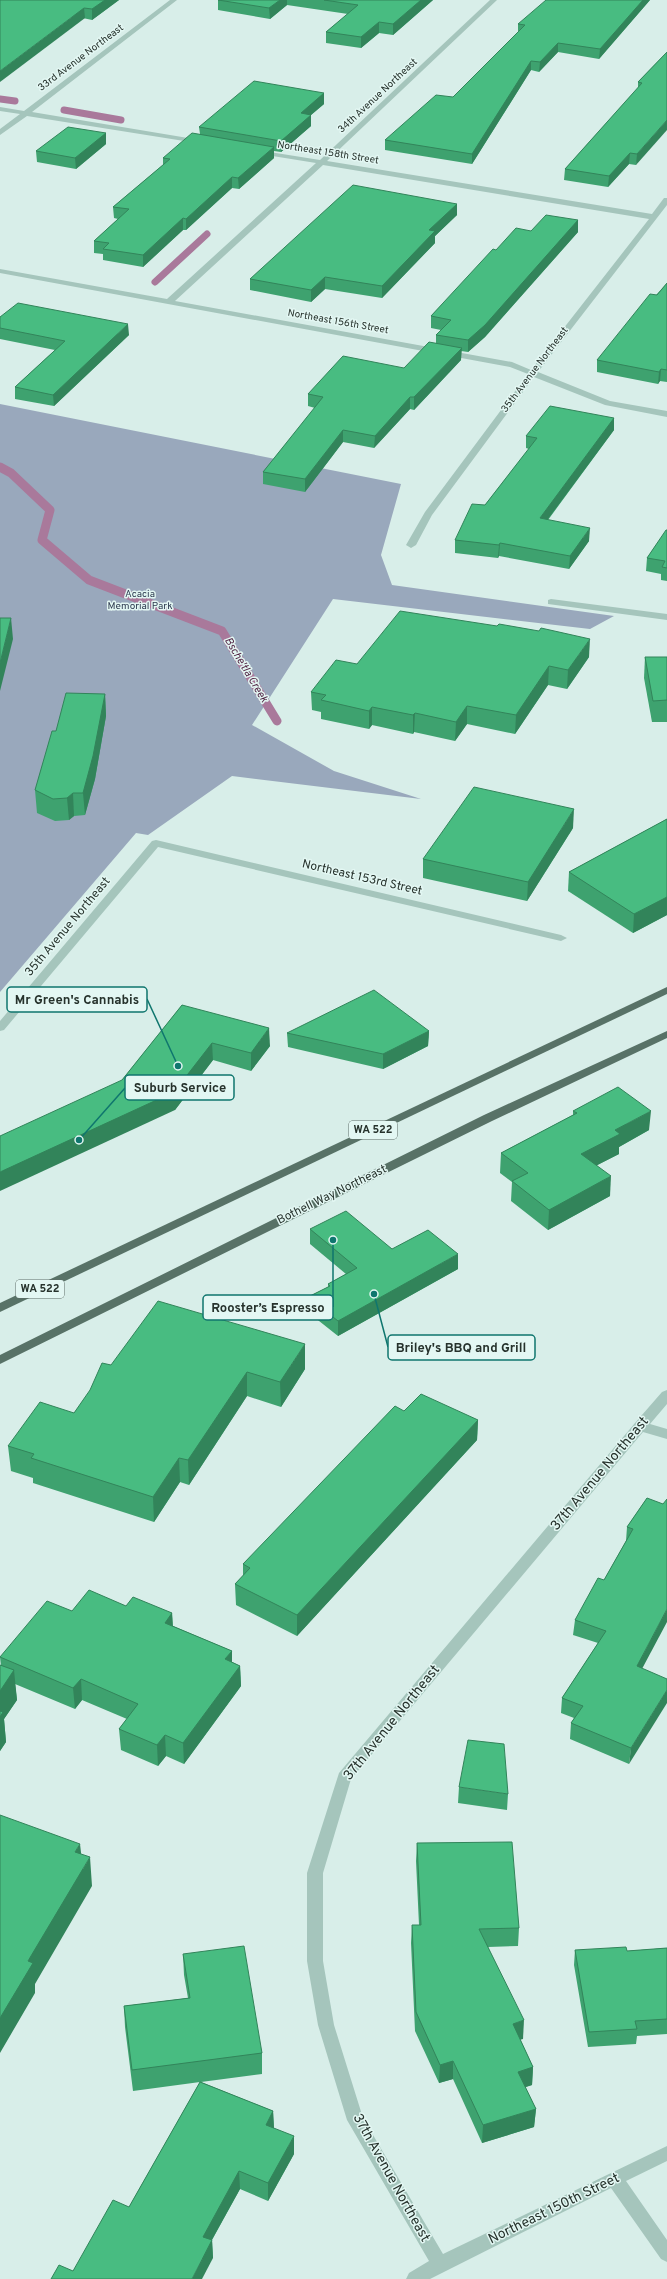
<svg xmlns="http://www.w3.org/2000/svg" width="667" height="2279" viewBox="0 0 667 2279" font-family="Overpass,sans-serif">
  <style>
    .green { fill: #99a8bc }
    .lines { fill: none; stroke-linecap: round; stroke-linejoin: round }
    .stream-far1 { stroke: #a9799b; stroke-width: 7 }
    .stream { stroke: #a9799b; stroke-width: 9 }
    .minor { fill: #a5c5bc; fill-rule: evenodd }
    .major { fill: #587267; fill-rule: evenodd }
    .wall { fill: #3ea26f }
    .shaded-wall { fill: #32845a }
    .building { fill: #48bc81; stroke: #32845a }
    .labels { text-anchor: middle; dominant-baseline: central; stroke-width: 3; stroke-linejoin: round; paint-order: stroke }
    .far-street-label { font-size: 10px; fill: #26322c; stroke: #e3f7f3 }
    .far-park-label { font-size: 10px; fill: #2c394e; stroke: #e3f7f3 }
    .far-water-label { font-size: 11px; font-style: italic; fill: #4f1f40; stroke: #e3f7f3 }
    .shield { fill: #e3f7f3; stroke: #5f6d68; stroke-width: 1 }
    .shield-label { font-size: 11px; font-weight: bold; fill: #26322c }
    .street-label { font-size: 12px; fill: #26322c; stroke: #e3f7f3 }
    .near-street-label { font-size: 14px; fill: #26322c; stroke: #e3f7f3 }
    .leader { fill: none; stroke: #0f766e; stroke-width: 1.5 }
    .callout-dot { fill: #0f766e; stroke: #e3f7f3; stroke-width: 1.5 }
    .callout { fill: #e3f7f3; stroke: #0f766e; stroke-width: 1.5 }
    .callout-label { font-size: 13px; text-anchor: middle; font-weight: bold; fill: #26322c }
  </style>
  <rect width="100%" height="100%" fill="#d8eee9"/>
  <polygon class="green" points="0,404 401,484 381,555 392,585 614,616 590,629 333,599 252,725 334,771 421,799 232,776 148,835 136,833 0,992"/>
  <g class="lines">
    <g class="stream-far1">
      <polyline points="0,99 15,101"/>
      <polyline points="64,110 121,120"/>
      <polyline points="155,282 207,234"/>
    </g>
    <polyline class="stream" points="0,467 11,473 50,510 42,540 89,580 222,631 277,721"/>
    <g class="minor">
      <polygon points="170,0 177,0 32,112 200,140 203,140 203,144 27,116 0,135 0,129 20,114 0,111 0,107 24,111"/>
      <path d="M490,0H497L327,161L652,214L664,198H667V205L538,372L610,401L667,411V417L605,405L534,377L432,515L416,545L411,548L406,545L425,512L528,374L510,367L0,273V269L167,299L316,163L260,154H257V150L320,160ZM323,165L649,219L531,370L512,362L175,301Z"/>
      <polygon points="551,599 667,614 667,620 548,604 548,600"/>
      <polygon points="156,840 561,935 567,938 561,941 158,847 4,1030 0,1031 0,1021 152,841"/>
      <polygon points="667,1390 667,1404 650,1424 667,1429 667,1439 643,1432 351,1779 323,1873 323,1961 334,2025 363,2118 443,2254 667,2146 667,2161 626,2181 667,2240 667,2262 661,2259 611,2188 430,2279 406,2279 409,2273 429,2261 347,2120 318,2025 307,1961 307,1873 339,1773 635,1423 662,1392"/>
    </g>
    <g class="major">
      <polygon points="667,987 667,994 0,1312 0,1303"/>
      <polygon points="667,1031 667,1038 492,1121 0,1364 0,1355 484,1115"/>
    </g>
  </g>
  <g class="wall">
    <polygon points="0,0 119,0 92,20"/>
    <polygon points="218,0 433,0 393,35 379,33 361,48 326,43 326,32 348,14 287,5 270,19 218,10"/>
    <polygon points="650,0 599,59 558,52 539,72 531,70 472,164 385,150 385,140 453,97 518,32 518,24"/>
    <polygon points="667,52 636,165 629,164 608,187 564,180 565,169 638,88 638,82"/>
    <polygon points="324,93 324,104 311,115 311,126 281,152 274,151 274,158 239,189 232,188 186,230 183,230 143,267 103,260 103,254 94,253 94,241 118,219 114,218 113,207 163,165 163,158 200,134 199,127"/>
    <polygon points="106,133 106,144 76,169 37,162 36,151"/>
    <polygon points="457,204 457,215 435,236 435,243 382,298 325,289 311,302 250,290 250,279"/>
    <polygon points="578,220 578,232 485,337 468,352 461,351 461,360 414,410 410,409 374,448 343,442 305,492 263,484 263,472 315,408 308,406 308,394 404,368 436,343 436,335 441,330 431,328 431,316 496,250 531,231"/>
    <polygon points="667,283 667,382 660,381 658,384 597,372 597,360"/>
    <polygon points="0,317 129,335 54,406 15,399 15,387 55,350 0,339"/>
    <polygon points="614,418 614,430 548,520 589,541 569,569 499,556 498,558 455,553 455,540 485,505 529,449 526,448 526,436"/>
    <polygon points="667,530 667,581 661,580 661,574 646,571 647,558"/>
    <polygon points="589,657 567,689 548,685 515,734 467,724 455,741 414,732 413,734 372,725 369,729 321,719 321,712 312,710 311,692 357,664"/>
    <polygon points="645,657 667,657 667,722 652,722 644,678"/>
    <polygon points="105,694 106,716 95,779 85,815 74,816 69,820 55,821 37,813 35,790 56,731"/>
    <polygon points="667,819 667,915 633,933 568,891 569,872"/>
    <polygon points="573,828 527,901 423,878 423,859"/>
    <polygon points="182,1005 270,1046 251,1071 213,1060 175,1110 122,1080"/>
    <polygon points="429,1031 428,1046 383,1069 288,1047 287,1033"/>
    <polygon points="573,1111 649,1130 619,1147 619,1154 597,1165 610,1196 548,1230 511,1201 512,1182 500,1173 501,1153 573,1115"/>
    <polygon points="310,1229 392,1249 458,1269 338,1336 309,1313 308,1297 328,1287 328,1284 346,1274 310,1244"/>
    <polygon points="111,1365 305,1369 281,1407 247,1396 189,1485 180,1482 154,1522 33,1483 33,1478 11,1471 8,1446 74,1413"/>
    <polygon points="404,1411 478,1420 477,1440 297,1636 236,1605 235,1584 243,1576 243,1564"/>
    <polygon points="647,1498 642,1669 629,1764 570,1739 571,1723 574,1718 561,1713 562,1698 598,1643 573,1635 575,1620 604,1580 626,1541 627,1527"/>
    <polygon points="126,1606 172,1613 173,1626 232,1651 232,1662 240,1666 241,1686 184,1764 166,1756 158,1766 121,1750 119,1729 127,1719 82,1700 75,1709 15,1684 17,1700 4,1719 6,1742 0,1751 0,1665 1,1666 0,1657 72,1611"/>
    <polygon points="459,1787 508,1794 507,1810 458,1803"/>
    <polygon points="417,1843 519,1928 518,1946 488,1947 523,2039 520,2039 533,2067 532,2085 525,2087 536,2109 534,2127 482,2143 453,2079 439,2083 415,2031 411,1943 412,1925 419,1925 416,1861"/>
    <polygon points="667,1948 667,2034 637,2036 636,2044 588,2047 574,1965 575,1950 627,1951"/>
    <polygon points="183,1954 262,2053 262,2074 201,2082 273,2111 274,2128 294,2154 268,2201 240,2189 212,2240 213,2258 73,2271 129,2207 200,2082 133,2091 125,2027 124,2006 188,1998 184,1975"/>
  </g>
  <g class="shaded-wall">
    <polygon points="105,0 119,0 92,20 92,9"/>
    <polygon points="280,0 287,0 287,5 270,19 269,8"/>
    <polygon points="421,0 433,0 393,35 393,24"/>
    <polygon points="643,0 650,0 599,59 600,49"/>
    <polygon points="84,8 85,18 0,82 0,71"/>
    <polygon points="379,22 379,33 361,48 361,37"/>
    <polygon points="558,43 558,52 539,72 540,62"/>
    <polygon points="531,61 531,70 472,164 472,154"/>
    <polygon points="324,93 324,104 311,115 311,126 281,152 281,141 301,113"/>
    <polygon points="667,120 667,130 636,165 637,154"/>
    <polygon points="106,133 106,144 76,169 75,158"/>
    <polygon points="274,147 274,158 239,189 238,178"/>
    <polygon points="630,153 629,164 608,187 609,176"/>
    <polygon points="232,177 232,188 186,230 186,219"/>
    <polygon points="457,204 457,215 435,236 435,243 382,298 382,286 429,230"/>
    <polygon points="183,218 183,230 143,267 143,255"/>
    <polygon points="578,220 578,232 485,337 468,352 468,340"/>
    <polygon points="325,277 325,289 311,302 311,290"/>
    <polygon points="128,324 129,335 54,406 53,395"/>
    <polygon points="462,348 461,360 414,410 414,397"/>
    <polygon points="661,369 660,381 658,384 659,372"/>
    <polygon points="410,397 410,409 374,448 375,436"/>
    <polygon points="614,418 614,430 539,531 540,518"/>
    <polygon points="343,430 343,442 305,492 305,479"/>
    <polygon points="590,528 589,541 569,569 570,556"/>
    <polygon points="500,543 499,556 498,558 499,545"/>
    <polygon points="11,618 13,639 0,691 0,663"/>
    <polygon points="590,639 589,657 567,689 568,670"/>
    <polygon points="549,666 548,685 515,734 516,715"/>
    <polygon points="105,694 106,716 95,779 85,815 83,793"/>
    <polygon points="467,706 467,724 455,741 456,722"/>
    <polygon points="372,707 372,725 369,729 369,711"/>
    <polygon points="415,713 414,732 413,734 413,715"/>
    <polygon points="73,793 74,816 69,820 67,798"/>
    <polygon points="574,809 573,828 527,901 528,882"/>
    <polygon points="667,897 667,915 633,933 634,914"/>
    <polygon points="269,1028 270,1046 251,1071 251,1053"/>
    <polygon points="429,1031 428,1046 383,1069 383,1054"/>
    <polygon points="212,1043 213,1060 175,1110 0,1191 0,1172"/>
    <polygon points="651,1111 649,1130 619,1147 619,1154 580,1174 581,1154 615,1130"/>
    <polygon points="611,1176 610,1196 548,1230 549,1210"/>
    <polygon points="458,1254 458,1269 338,1336 338,1321"/>
    <polygon points="305,1344 305,1369 281,1407 280,1382"/>
    <polygon points="247,1372 247,1396 189,1485 188,1460"/>
    <polygon points="478,1420 477,1440 297,1636 297,1615"/>
    <polygon points="179,1458 180,1482 154,1522 153,1497"/>
    <polygon points="667,1609 667,1622 635,1682 637,1666"/>
    <polygon points="172,1613 173,1634 165,1623"/>
    <polygon points="232,1651 232,1672 225,1659"/>
    <polygon points="240,1666 241,1686 184,1764 183,1743"/>
    <polygon points="14,1670 17,1700 4,1719 6,1742 0,1751 0,1691"/>
    <polygon points="81,1679 82,1700 75,1709 73,1688"/>
    <polygon points="667,1690 667,1703 629,1764 631,1748"/>
    <polygon points="165,1735 166,1756 158,1766 157,1745"/>
    <polygon points="80,1844 83,1869 90,1857 92,1886 35,1984 35,1993 0,2053 0,2018 28,1961 75,1852"/>
    <polygon points="524,2020 523,2039 512,2042 513,2024"/>
    <polygon points="453,2061 453,2079 439,2083 440,2065"/>
    <polygon points="533,2067 532,2085 517,2090 518,2072"/>
    <polygon points="536,2109 534,2127 482,2143 483,2125"/>
    <polygon points="273,2111 274,2129 266,2125"/>
    <polygon points="294,2136 294,2154 268,2201 268,2183"/>
    <polygon points="239,2171 240,2189 204,2254 203,2237"/>
    <polygon points="212,2240 213,2258 202,2279 192,2279"/>
  </g>
  <g class="building">
    <polygon points="0,0 105,0 92,9 84,8 0,71"/>
    <polygon points="218,0 280,0 269,8"/>
    <polygon points="324,0 421,0 393,24 379,22 361,37 326,32 358,5"/>
    <polygon points="546,0 643,0 600,49 558,43 540,62 531,61 472,154 385,140 436,95 453,97 525,25 518,24"/>
    <polygon points="667,52 667,120 637,154 630,153 609,176 565,169 642,83 638,82"/>
    <polygon points="254,81 324,93 301,113 311,115 281,141 199,127"/>
    <polygon points="68,127 106,133 75,158 36,151"/>
    <polygon points="192,133 274,147 238,178 232,177 186,219 183,218 143,255 103,249 109,243 94,241 129,209 113,207 170,159 163,158"/>
    <polygon points="353,185 457,204 429,230 435,231 382,286 325,277 311,290 250,279"/>
    <polygon points="546,215 578,220 485,325 468,340 436,335 451,320 431,316 493,249 496,250 516,228 531,231"/>
    <polygon points="667,283 667,370 661,369 659,372 597,360 650,294 657,295"/>
    <polygon points="18,303 128,324 53,395 15,387 65,341 0,328 0,317"/>
    <polygon points="429,342 462,348 414,397 410,397 375,436 343,430 305,479 263,472 323,397 308,394 343,356 404,368"/>
    <polygon points="550,406 614,418 540,518 590,528 570,556 500,543 499,545 455,540 472,504 485,505 537,438 526,436"/>
    <polygon points="666,530 667,530 667,568 662,567 665,561 647,558"/>
    <polygon points="400,611 497,626 499,624 539,631 541,628 590,639 568,670 549,666 516,715 467,706 456,722 415,713 413,715 372,707 369,711 321,700 326,695 311,692 336,660 357,664"/>
    <polygon points="0,618 11,618 0,663"/>
    <polygon points="645,657 667,657 667,700 653,701"/>
    <polygon points="66,693 105,694 93,756 83,793 73,793 67,798 53,799 35,790 52,731 56,731"/>
    <polygon points="474,787 574,809 528,882 423,859"/>
    <polygon points="667,819 667,897 634,914 569,872"/>
    <polygon points="374,990 429,1031 383,1054 287,1033"/>
    <polygon points="182,1005 269,1028 251,1053 212,1043 174,1092 0,1172 0,1136 122,1080"/>
    <polygon points="618,1087 651,1111 615,1130 620,1134 581,1154 611,1176 549,1210 512,1181 528,1173 501,1153 577,1113 573,1111"/>
    <polygon points="346,1211 392,1249 428,1230 458,1254 338,1321 308,1297 330,1286 328,1284 357,1268 310,1229"/>
    <polygon points="158,1301 305,1344 280,1382 247,1372 188,1460 179,1458 153,1497 31,1458 34,1454 8,1446 40,1402 74,1413 90,1390 102,1363 111,1365"/>
    <polygon points="421,1394 478,1420 297,1615 235,1584 250,1568 243,1564 395,1406 404,1411"/>
    <polygon points="647,1498 663,1504 667,1499 667,1609 637,1666 667,1679 667,1690 631,1748 571,1723 583,1706 562,1698 606,1631 575,1620 598,1578 604,1580 633,1529 627,1527"/>
    <polygon points="89,1590 126,1606 133,1597 172,1613 165,1623 232,1651 225,1659 240,1666 183,1743 165,1735 157,1745 119,1729 138,1704 81,1679 73,1688 0,1657 47,1601 72,1611"/>
    <polygon points="0,1665 14,1670 0,1691"/>
    <polygon points="0,1711 3,1712 0,1717"/>
    <polygon points="468,1740 504,1744 508,1794 459,1787"/>
    <polygon points="0,1815 80,1844 75,1852 90,1857 28,1961 33,1963 0,2018"/>
    <polygon points="512,1842 519,1928 479,1929 524,2020 513,2024 533,2067 518,2072 536,2109 483,2125 453,2061 440,2065 416,2012 412,1925 421,1925 417,1843"/>
    <polygon points="244,1946 262,2053 132,2070 124,2006 190,1998 183,1954"/>
    <polygon points="626,1947 627,1951 667,1948 667,2019 635,2021 637,2029 589,2032 575,1950"/>
    <polygon points="200,2082 273,2111 266,2125 294,2136 268,2183 239,2171 203,2237 212,2240 192,2279 51,2279 59,2265 73,2271 113,2200 129,2207"/>
  </g>
  <g class="labels">
    <g class="far-street-label">
      <text transform="translate(81 58) rotate(-37)">33rd Avenue Northeast</text>
      <text transform="translate(378 96) rotate(-43)">34th Avenue Northeast</text>
      <text transform="translate(328 153) rotate(9)">Northeast 158th Street</text>
      <text transform="translate(338 322) rotate(10)">Northeast 156th Street</text>
      <text transform="translate(535 370) rotate(-53)">35th Avenue Northeast</text>
    </g>
    <g class="far-park-label">
      <text x="140" y="594">Acacia<tspan x="140" dy="12">Memorial Park</tspan></text>
    </g>
    <g class="far-water-label">
      <text transform="translate(246 670) rotate(59)">Bsche'tla Creek</text>
    </g>
    <g class="shield">
      <rect x="349" y="1121" width="48" height="18" rx="3"/>
      <rect x="16" y="1280" width="48" height="18" rx="3"/>
    </g>
    <g class="shield-label">
      <text x="373" y="1130">WA 522</text>
      <text x="40" y="1289">WA 522</text>
    </g>
    <g class="street-label">
      <text transform="translate(362 878) rotate(13)">Northeast 153rd Street</text>
      <text transform="translate(68 927) rotate(-50)">35th Avenue Northeast</text>
      <text transform="translate(332 1195) rotate(-26)">Bothell Way Northeast</text>
    </g>
    <g class="near-street-label">
      <text transform="translate(600 1474) rotate(-50)">37th Avenue Northeast</text>
      <text transform="translate(392 1723) rotate(-51)">37th Avenue Northeast</text>
      <text transform="translate(391 2178) rotate(61)">37th Avenue Northeast</text>
      <text transform="translate(554 2209) rotate(-26)">Northeast 150th Street</text>
    </g>
  </g>
  <path class="leader" d="M178 1066L147 999M79 1140L125 1088M333 1240L333 1307M374 1294L388 1347"/>
  <g class="callout-dot">
    <circle cx="178" cy="1066" r="4"/>
    <circle cx="79" cy="1140" r="4"/>
    <circle cx="333" cy="1240" r="4"/>
    <circle cx="374" cy="1294" r="4"/>
  </g>
  <g class="callout">
    <rect x="7" y="987" width="140" height="25" rx="4"/>
    <rect x="125" y="1075" width="109" height="25" rx="4"/>
    <rect x="203" y="1295" width="130" height="25" rx="4"/>
    <rect x="388" y="1335" width="147" height="25" rx="4"/>
  </g>
  <g class="callout-label">
    <text x="77" y="1004">Mr Green's Cannabis</text>
    <text x="180" y="1092">Suburb Service</text>
    <text x="268" y="1312">Rooster’s Espresso</text>
    <text x="461" y="1352">Briley's BBQ and Grill</text>
  </g>
</svg>
